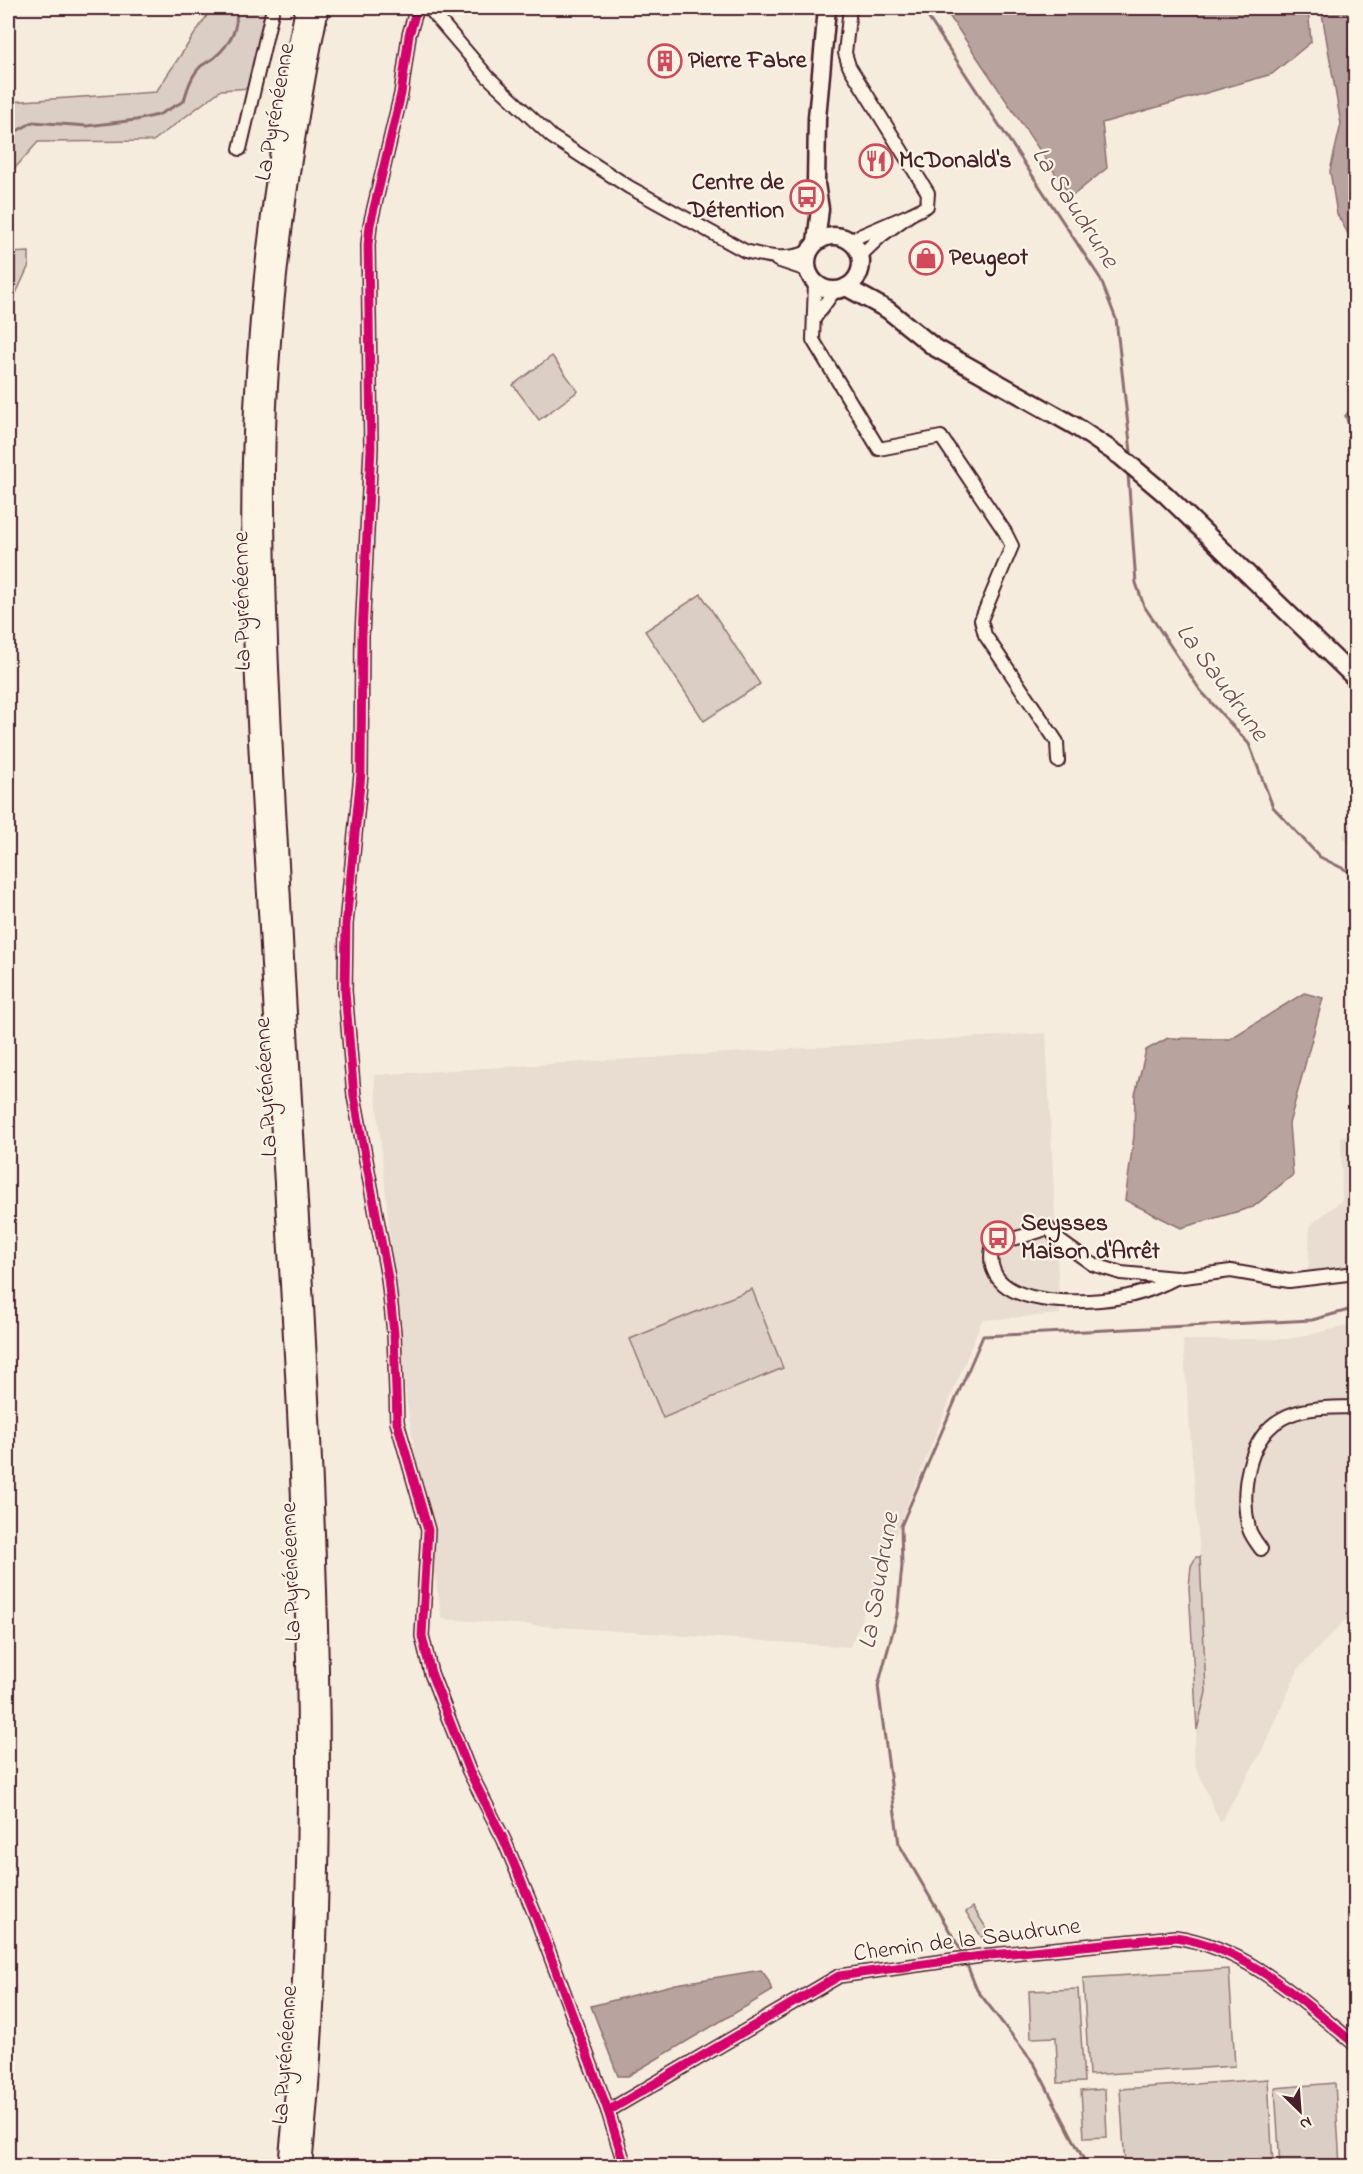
<svg xmlns="http://www.w3.org/2000/svg" width="1363" height="2174" viewBox="0 0 1363 2174" font-family="'Indie Flower',sans-serif">
  <style>
    .built { fill: #e8ddd0 }
    .green { fill: #dbcec4; stroke: #927678; stroke-width: 1.5 }
    .water { fill: #b8a39e; stroke: #8c6e70; stroke-width: 1.5 }
    .lines { fill: none; stroke-linecap: round; stroke-linejoin: round }
    .stream { stroke: #8c6e70; stroke-width: 3 }
    .minor-casing { stroke: #4a1f2b; stroke-width: 16 }
    .major-casing { stroke: #4a1f2b; stroke-width: 21 }
    .highway-casing { stroke: #4a1f2b; stroke-width: 22 }
    .minor { stroke: #fcf5e5; stroke-width: 12 }
    .major { stroke: #fcf5e5; stroke-width: 16 }
    .highway { stroke: #fcf5e5; stroke-width: 18 }
    .cycleway-casing { stroke: #fcf5e5; stroke-width: 13 }
    .cycleway { stroke: #d6006c; stroke-width: 9 }
    .labels { text-anchor: middle; dominant-baseline: central; stroke-width: 4.5; stroke-linejoin: round; paint-order: stroke }
    .poi-label { font-size: 24px; font-weight: bold; fill: #4a1f2b; stroke: #fcf5e5; text-anchor: start }
    .street-label { font-size: 24px; fill: #4a1f2b; stroke: #fcf5e5 }
    .water-label { font-size: 26px; font-style: italic; fill: #704d53; stroke: #fcf5e5 }
  </style>
  <rect width="100%" height="100%" fill="#f5ecde"/>
  <filter id="ink" filterUnits="userSpaceOnUse"><feTurbulence type="fractalNoise" baseFrequency=".0167" numOctaves="2"/><feDisplacementMap in="SourceGraphic" scale="12" xChannelSelector="R" yChannelSelector="G"/><feConvolveMatrix kernelMatrix="1 2 1 2 8 2 1 2 1" color-interpolation-filters="sRGB"/></filter>
  <g filter="url(#ink)">
    <g class="built">
      <polygon points="1355,815 1355,851 1342,837"/>
      <polygon points="1046,1033 1060,1314 982,1320 850,1647 442,1619 406,1398 374,1075"/>
      <polygon points="1341,1136 1355,1137 1355,1265 1308,1272 1310,1225 1342,1200"/>
      <polygon points="1355,1324 1355,1610 1299,1668 1262,1751 1220,1823 1195,1764 1193,1750 1206,1692 1202,1584 1183,1340 1289,1339"/>
    </g>
    <g class="green">
      <polygon points="212,8 268,8 251,88 221,90 153,141 38,142 8,176 8,102 156,92"/>
      <polygon points="29,252 29,265 8,311 8,253"/>
      <polygon points="552,356 578,391 539,420 513,385"/>
      <polygon points="701,594 760,684 704,721 645,631"/>
      <polygon points="752,1289 783,1368 663,1418 630,1339"/>
      <polygon points="1196,1557 1200,1557 1206,1692 1197,1730 1189,1587 1191,1566"/>
      <polygon points="973,1907 990,1934 982,1938 966,1912"/>
      <polygon points="1229,1969 1235,2066 1089,2075 1083,1978"/>
      <polygon points="1078,1989 1084,2082 1058,2083 1056,2037 1031,2038 1029,1991"/>
      <polygon points="1268,2079 1273,2166 1125,2166 1120,2089"/>
      <polygon points="1335,2083 1340,2166 1280,2166 1275,2088"/>
      <polygon points="1105,2089 1107,2137 1084,2138 1081,2091"/>
    </g>
    <g class="water">
      <polygon points="944,8 1308,8 1311,42 1272,74 1102,123 1107,168 1071,197"/>
      <polygon points="1321,8 1355,8 1355,246 1337,214 1330,171 1341,124"/>
      <polygon points="1355,404 1355,505 1350,498 1352,434 1345,416"/>
      <polygon points="1304,993 1323,998 1289,1124 1293,1175 1253,1207 1181,1228 1125,1200 1134,1136 1135,1095 1146,1050 1168,1038 1230,1039"/>
      <polygon points="761,1970 768,1979 772,1991 628,2076 618,2076 591,2006 676,1984"/>
    </g>
    <g class="lines">
      <g class="stream">
        <polyline points="922,8 1100,278 1116,319 1131,452"/>
        <path d="M8,136L33,122L87,126L136,120L158,115L184,101C187,89 191,76 200,67C204,63 211,61 215,57C231,43 239,28 236,8"/>
        <polyline points="1128,474 1136,583 1144,606 1200,690 1249,744 1273,807 1320,857 1356,875"/>
        <polyline points="963,1954 899,1844 878,1686 897,1616 902,1566 901,1526 983,1336 1312,1320 1356,1308"/>
        <polyline points="965,1960 977,1990 1035,2065 1087,2166"/>
      </g>
      <defs>
        <g id="minor">
          <polyline points="417,8 409,35 401,94 370,225 368,245 371,448 362,636 361,774 346,924 345,991 354,1096 388,1278 394,1333 397,1422 428,1530 422,1636 431,1673 469,1771 504,1840 536,1917 608,2111 625,2166"/>
          <path d="M429,8L488,77L552,137L629,187L745,251C768,257 786,261 808,252"/>
          <polyline points="850,8 845,53 849,66 928,193 927,206 911,214"/>
          <polyline points="240,149 273,8"/>
          <polyline points="850,240 911,214 881,236 860,256"/>
          <polyline points="777,260 807,270"/>
          <polyline points="815,283 813,340 879,449 941,437 1005,532 1012,546 981,620 985,635 1057,742 1058,761"/>
          <polyline points="814,319 835,290"/>
          <path d="M1176,1278C1160,1286 1145,1293 1128,1296C1091,1304 980,1312 992,1248C1006,1238 1030,1236 1048,1228L1060,1241L1092,1264L1121,1273L1176,1278L1231,1271L1289,1281L1356,1273"/>
          <path d="M1261,1549C1257,1543 1251,1536 1249,1529C1240,1493 1247,1437 1283,1418C1305,1406 1332,1408 1356,1407"/>
          <path d="M608,2111L839,1976L981,1956L1175,1937C1246,1947 1302,2001 1356,2045"/>
        </g>
        <g id="major">
          <circle cx="834" cy="263" r="27"/>
          <polyline points="816,242 820,209 816,184 817,118 827,8"/>
          <polyline points="846,287 888,310 934,347 1075,426 1120,456 1166,495 1356,679"/>
        </g>
        <g id="highway">
          <path d="M288,2166C331,1755 291,1340 269,928C260,773 248,616 252,461C256,308 275,157 305,8"/>
          <path d="M302,2166C343,1758 304,1348 283,939C275,783 264,628 265,471C267,316 288,160 319,8"/>
        </g>
      </defs>
      <use href="#minor" class="minor-casing"/>
      <use href="#major" class="major-casing"/>
      <use href="#highway" class="highway-casing"/>
      <use href="#minor" class="minor"/>
      <use href="#major" class="major"/>
      <use href="#highway" class="highway"/>
      <defs>
        <g id="cycleway">
          <polyline points="417,8 409,35 401,94 370,225 368,245 371,448 362,636 361,774 346,924 345,991 354,1096 388,1278 394,1333 397,1422 428,1530 422,1636 431,1673 469,1771 504,1840 536,1917 608,2111 625,2166"/>
          <path d="M608,2111L839,1976L981,1956L1175,1937C1246,1947 1302,2001 1356,2045"/>
        </g>
      </defs>
      <use href="#cycleway" class="cycleway-casing"/>
      <use href="#cycleway" class="cycleway"/>
    </g>
  </g>
  <defs>
    <symbol id="building-ring" viewBox="-11 -11 22 22"><circle r="9.5" fill="#fcf5e5" stroke="#d1495b" stroke-width="1.5"/><path d="M-4-6H4V6H1V3H-1V6H-4ZM-2.5-4.3h1.7v1.8h-1.7ZM.8-4.3h1.7v1.8H.8ZM-2.5-1h1.7V.8h-1.7ZM.8-1h1.7V.8H.8Z" fill="#d1495b"/></symbol>
    <symbol id="restaurant-ring" viewBox="-11 -11 22 22"><circle r="9.5" fill="#fcf5e5" stroke="#d1495b" stroke-width="1.5"/><path d="M-5-6h1v4h1v-4h1v4h1v-4h1v5L-1.5 .5V6h-2V.5L-5-1ZM5-6V6H3V1.5H1.5Q1.5-4 5-6Z" fill="#d1495b"/></symbol>
    <symbol id="bus-ring" viewBox="-11 -11 22 22"><circle r="9.5" fill="#fcf5e5" stroke="#d1495b" stroke-width="1.5"/><path d="M-5-6H5V4H4V6H2V4H-2V6H-4V4H-5ZM-3.5-4V0h7V-4ZM-3.5 1.2v1.5H-2V1.2ZM2 1.2v1.5H3.5V1.2Z" fill="#d1495b"/></symbol>
    <symbol id="shop-ring" viewBox="-11 -11 22 22"><circle r="9.5" fill="#fcf5e5" stroke="#d1495b" stroke-width="1.5"/><path d="M-5-2.5h2.3a2.7 3.5 0 0 1 5.4 0H5L5.5 6h-11ZM-1.5-2.5h3a1.5 2.3 0 0 0-3 0Z" fill="#d1495b"/></symbol>
  </defs>
  <g fill-rule="evenodd">
    <use href="#building-ring" x="646" y="42" width="38" height="38"/>
    <use href="#restaurant-ring" x="857" y="142" width="38" height="38"/>
    <use href="#bus-ring" x="788" y="178" width="38" height="38"/>
    <use href="#shop-ring" x="907" y="239" width="38" height="38"/>
    <use href="#bus-ring" x="979" y="1219" width="38" height="38"/>
  </g>
  <g class="labels">
    <g class="poi-label">
      <text x="688" y="61">Pierre Fabre</text>
      <text x="899" y="161">McDonald's</text>
      <text x="784" y="183" text-anchor="end">Centre de<tspan x="784" dy="28">Détention</tspan></text>
      <text x="949" y="258">Peugeot</text>
      <text x="1021" y="1224">Seysses<tspan x="1021" dy="28">Maison d'Arrêt</tspan></text>
    </g>
    <g class="street-label">
      <text transform="translate(276 112) rotate(-80)">La Pyrénéenne</text>
      <text transform="translate(243 601) rotate(-91)">La Pyrénéenne</text>
      <text transform="translate(267 1087) rotate(-93)">La Pyrénéenne</text>
      <text transform="translate(292 1572) rotate(-92)">La Pyrénéenne</text>
      <text transform="translate(967 1941) rotate(-7)">Chemin de la Saudrune</text>
      <text transform="translate(286 2055) rotate(-86)">La Pyrénéenne</text>
    </g>
    <g class="water-label">
      <text transform="translate(1074 208) rotate(57)">La Saudrune</text>
      <text transform="translate(1221 683) rotate(54)">La Saudrune</text>
      <text transform="translate(880 1581) rotate(-80)">La Saudrune</text>
    </g>
  </g>
  <rect width="1363" height="2174" fill="none" stroke="#fcf5e5" stroke-width="30"/>
  <rect x="15" y="15" width="1333" height="2144" fill="none" stroke="#4a1f2b" stroke-width="2" filter="url(#ink)"/>
  <g transform="translate(1300 2111) rotate(155)" stroke="#fcf5e5" stroke-width="4.5" paint-order="stroke">
  <path d="M0-4.5L10 22L0 15L-10 22Z" fill="#4a1f2b"/>
  <text y="-9" font-size="16" font-weight="bold" text-anchor="middle" fill="#4a1f2b">N</text>
  </g>
</svg>
